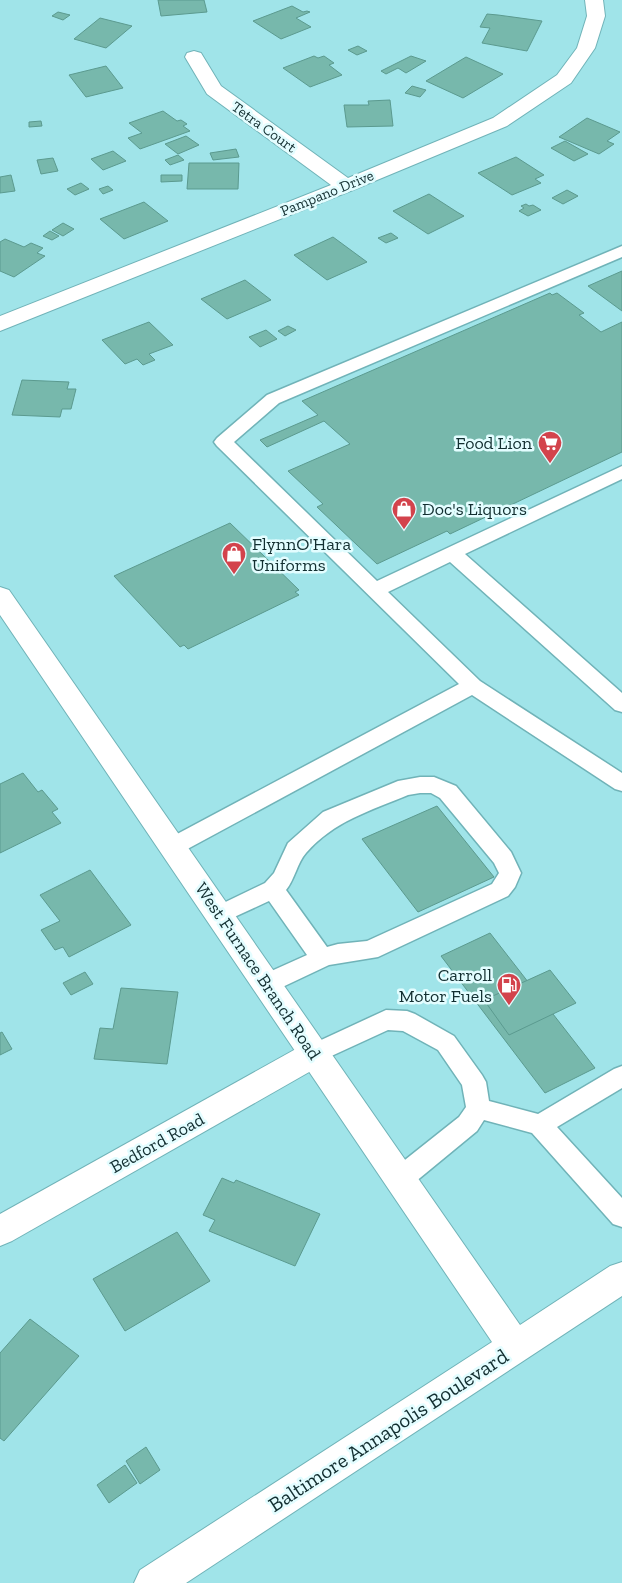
<svg xmlns="http://www.w3.org/2000/svg" width="622" height="1583" viewBox="0 0 622 1583" font-family="'Zilla Slab',serif">
  <style>
    .building { fill: #77b8ac; stroke: #5b9a8f }
    .lines { fill: none; stroke-linecap: round; stroke-linejoin: round }
    .service-casing { stroke: #70b3b8; stroke-width: 3 }
    .minor-casing { stroke: #70b3b8; stroke-width: 2 }
    .secondary-casing { stroke: #70b3b8; stroke-width: 2 }
    .service { fill: #fff; fill-rule: evenodd }
    .minor { fill: #fff; fill-rule: evenodd }
    .secondary { fill: #fff; fill-rule: evenodd }
    .labels { text-anchor: middle; dominant-baseline: central; stroke-width: 5; stroke-linejoin: round; paint-order: stroke }
    .far-street-label { font-size: 15px; fill: #122e30; stroke: #e3fdff }
    .poi-label { font-size: 18px; fill: #122e30; stroke: #e3fdff; text-anchor: end }
    .street-label { font-size: 18px; fill: #122e30; stroke: #e3fdff }
    .near-street-label { font-size: 21px; fill: #122e30; stroke: #e3fdff }
  </style>
  <rect width="100%" height="100%" fill="#a0e4e9"/>
  <g class="building">
    <polygon points="158,0 204,0 207,12 161,16"/>
    <polygon points="292,6 303,12 307,11 310,12 296,18 311,27 281,39 253,21"/>
    <polygon points="58,12 70,15 63,20 52,16"/>
    <polygon points="487,14 498,15 542,21 527,51 482,43 490,28 480,27"/>
    <polygon points="100,18 132,26 106,48 74,39"/>
    <polygon points="358,46 367,51 357,55 348,50"/>
    <polygon points="314,56 318,58 324,56 334,63 329,65 342,75 310,87 283,68"/>
    <polygon points="411,56 426,61 406,73 398,68 386,74 381,71"/>
    <polygon points="466,57 503,74 463,98 426,81"/>
    <polygon points="106,66 123,88 86,97 69,75"/>
    <polygon points="412,86 426,90 420,97 405,93"/>
    <polygon points="390,100 393,126 347,127 344,105 369,105 368,101"/>
    <polygon points="163,111 177,121 181,120 187,124 183,126 190,131 140,149 128,138 142,133 129,123"/>
    <polygon points="587,118 620,132 607,141 614,144 599,154 559,137"/>
    <polygon points="41,121 42,126 29,127 29,122"/>
    <polygon points="186,136 199,145 178,154 165,144"/>
    <polygon points="565,141 588,154 574,161 551,148"/>
    <polygon points="236,149 239,157 213,160 210,153"/>
    <polygon points="113,151 126,161 103,170 91,159"/>
    <polygon points="178,155 184,160 170,165 165,160"/>
    <polygon points="516,157 544,175 535,179 541,183 512,195 478,173"/>
    <polygon points="53,158 58,171 41,174 37,160"/>
    <polygon points="189,163 239,163 238,189 187,189"/>
    <polygon points="11,175 15,191 0,193 0,177"/>
    <polygon points="161,175 182,175 182,181 161,182"/>
    <polygon points="81,183 89,189 75,195 67,189"/>
    <polygon points="108,186 113,190 103,194 99,189"/>
    <polygon points="567,190 578,196 563,204 552,198"/>
    <polygon points="429,194 457,212 464,216 428,234 393,211"/>
    <polygon points="144,202 168,221 124,239 100,219"/>
    <polygon points="526,204 529,206 533,205 541,210 528,216 519,211 524,208 521,206"/>
    <polygon points="63,223 74,229 63,236 52,230"/>
    <polygon points="50,231 59,236 52,240 43,236"/>
    <polygon points="391,233 398,238 386,243 378,238"/>
    <polygon points="333,237 367,262 327,280 294,255"/>
    <polygon points="5,239 24,247 31,243 43,248 37,253 45,256 14,277 0,271 0,242"/>
    <polygon points="622,271 622,311 588,286"/>
    <polygon points="245,280 271,300 227,319 201,299"/>
    <polygon points="550,293 552,295 557,293 584,313 579,315 601,332 622,322 622,452 450,534 447,531 377,564 317,507 323,504 288,471 350,444 324,421 267,447 260,440 318,415 302,401"/>
    <polygon points="149,322 173,345 149,354 155,360 143,365 137,359 125,364 102,340"/>
    <polygon points="288,326 296,330 285,336 278,331"/>
    <polygon points="266,330 277,339 260,347 249,337"/>
    <polygon points="22,380 69,382 67,389 76,389 71,409 62,409 60,417 12,415"/>
    <polygon points="230,523 299,590 295,592 299,595 188,649 184,645 180,647 114,576"/>
    <polygon points="23,773 38,792 42,790 58,809 52,812 61,823 0,853 0,784"/>
    <polygon points="437,806 494,877 418,912 362,839"/>
    <polygon points="90,870 131,925 69,957 63,947 55,950 41,930 60,921 40,895"/>
    <polygon points="490,933 595,1068 545,1093 441,956"/>
    <polygon points="550,970 576,1003 509,1035 484,1000"/>
    <polygon points="85,972 93,984 71,995 63,983"/>
    <polygon points="121,988 178,992 167,1064 94,1059 100,1028 113,1029"/>
    <polygon points="2,1032 12,1049 0,1055 0,1033"/>
    <polygon points="222,1178 234,1183 236,1180 320,1214 295,1266 209,1231 215,1220 203,1215"/>
    <polygon points="177,1232 210,1281 125,1331 93,1279"/>
    <polygon points="30,1319 79,1356 4,1441 0,1438 0,1353"/>
    <polygon points="146,1447 160,1470 140,1484 126,1461"/>
    <polygon points="125,1465 137,1483 109,1503 97,1485"/>
  </g>
  <g class="lines">
    <defs>
      <g id="service">
        <polygon points="622,246 622,257 279,403 234,442 377,581 622,466 622,479 465,554 622,693 622,712 615,710 450,562 388,592 480,681 622,773 622,791 615,789 472,695 180,853 172,855 164,853 161,847 164,841 459,684 217,446 214,442 217,438 267,395"/>
        <path d="M420,777H434L456,786L511,852L521,873L515,887L508,896L378,957L329,965L274,991L266,993L258,991L254,984L258,977L307,955L269,901L219,924L211,921L208,915L211,909L265,883L274,873L288,843L323,812L398,781ZM420,793H431L440,798L494,863L499,873L492,884L367,941L338,944L327,947L286,890C295,879 297,863 306,853C334,821 370,811 408,795Z"/>
        <polygon points="386,1010 407,1011 415,1014 454,1036 482,1075 486,1082 489,1101 538,1114 614,1069 622,1066 622,1088 557,1127 622,1198 622,1227 613,1224 532,1133 484,1120 477,1131 409,1187 400,1190 391,1187 388,1179 391,1171 459,1117 466,1107 462,1085 438,1050 403,1031 388,1030 314,1064 306,1061 302,1054 306,1047"/>
      </g>
      <g id="minor">
        <polygon points="585,0 603,0 605,16 595,48 571,83 507,126 353,190 0,331 0,316 331,185 207,94 185,57 187,53 194,51 201,53 221,86 348,178 493,118 557,75 577,48 587,16"/>
        <polygon points="314,1041 325,1045 329,1054 325,1063 12,1241 0,1246 0,1214 303,1045"/>
      </g>
      <polygon id="secondary" points="0,587 9,590 520,1325 610,1266 622,1262 622,1296 186,1583 134,1583 140,1570 492,1342 0,615"/>
    </defs>
    <use href="#service" class="service-casing"/>
    <use href="#minor" class="minor-casing"/>
    <use href="#secondary" class="secondary-casing"/>
    <use href="#service" class="service"/>
    <use href="#minor" class="minor"/>
    <use href="#secondary" class="secondary"/>
  </g>
  <defs>
    <symbol id="supermarket-pin" viewBox="-11 -11 22 30"><path d="M0 17L-7.5 6A9.5 9.5 0 1 1 7.5 6Z" fill="#d3434c" stroke="#e3fdff"/><path d="M-6-5.5h2.5l.6 2H6L4.5 2H-2.5L-4.4-4H-6ZM-1.5 3.2a1.3 1.3 0 1 0 .1 0ZM3 3.2a1.3 1.3 0 1 0 .1 0Z" fill="#fff"/></symbol>
    <symbol id="shop-pin" viewBox="-11 -11 22 30"><path d="M0 17L-7.5 6A9.5 9.5 0 1 1 7.5 6Z" fill="#d3434c" stroke="#e3fdff"/><path d="M-5-2.5h2.3a2.7 3.5 0 0 1 5.4 0H5L5.5 6h-11ZM-1.5-2.5h3a1.5 2.3 0 0 0-3 0Z" fill="#fff"/></symbol>
    <symbol id="fuel-pin" viewBox="-11 -11 22 30"><path d="M0 17L-7.5 6A9.5 9.5 0 1 1 7.5 6Z" fill="#d3434c" stroke="#e3fdff"/><path d="M-5.5-6h7V0h2V4h1.3V-2.5L3-4.5l.8-.8L6-3V5H2.5V1h-1V6h-7ZM-4.2-4.7v3.2H.2V-4.7Z" fill="#fff"/></symbol>
  </defs>
  <g fill-rule="evenodd">
    <use href="#supermarket-pin" x="536" y="429" width="28" height="38"/>
    <use href="#shop-pin" x="390" y="495" width="28" height="38"/>
    <use href="#shop-pin" x="220" y="540" width="28" height="38"/>
    <use href="#fuel-pin" x="495" y="971" width="28" height="38"/>
  </g>
  <g class="labels">
    <g class="far-street-label">
      <text transform="translate(264 127) rotate(36)">Tetra Court</text>
      <text transform="translate(327 193) rotate(-22)">Pampano Drive</text>
    </g>
    <g class="poi-label">
      <text x="532" y="443">Food Lion</text>
      <text x="422" y="509" text-anchor="start">Doc's Liquors</text>
      <text x="252" y="544" text-anchor="start">FlynnO'Hara<tspan x="252" dy="21">Uniforms</tspan></text>
      <text x="492" y="975">Carroll<tspan x="492" dy="21">Motor Fuels</tspan></text>
    </g>
    <g class="street-label">
      <text transform="translate(258 971) rotate(56)">West Furnace Branch Road</text>
      <text transform="translate(157 1143) rotate(-29)">Bedford Road</text>
    </g>
    <g class="near-street-label">
      <text transform="translate(388 1430) rotate(-33)">Baltimore Annapolis Boulevard</text>
    </g>
  </g>
</svg>
